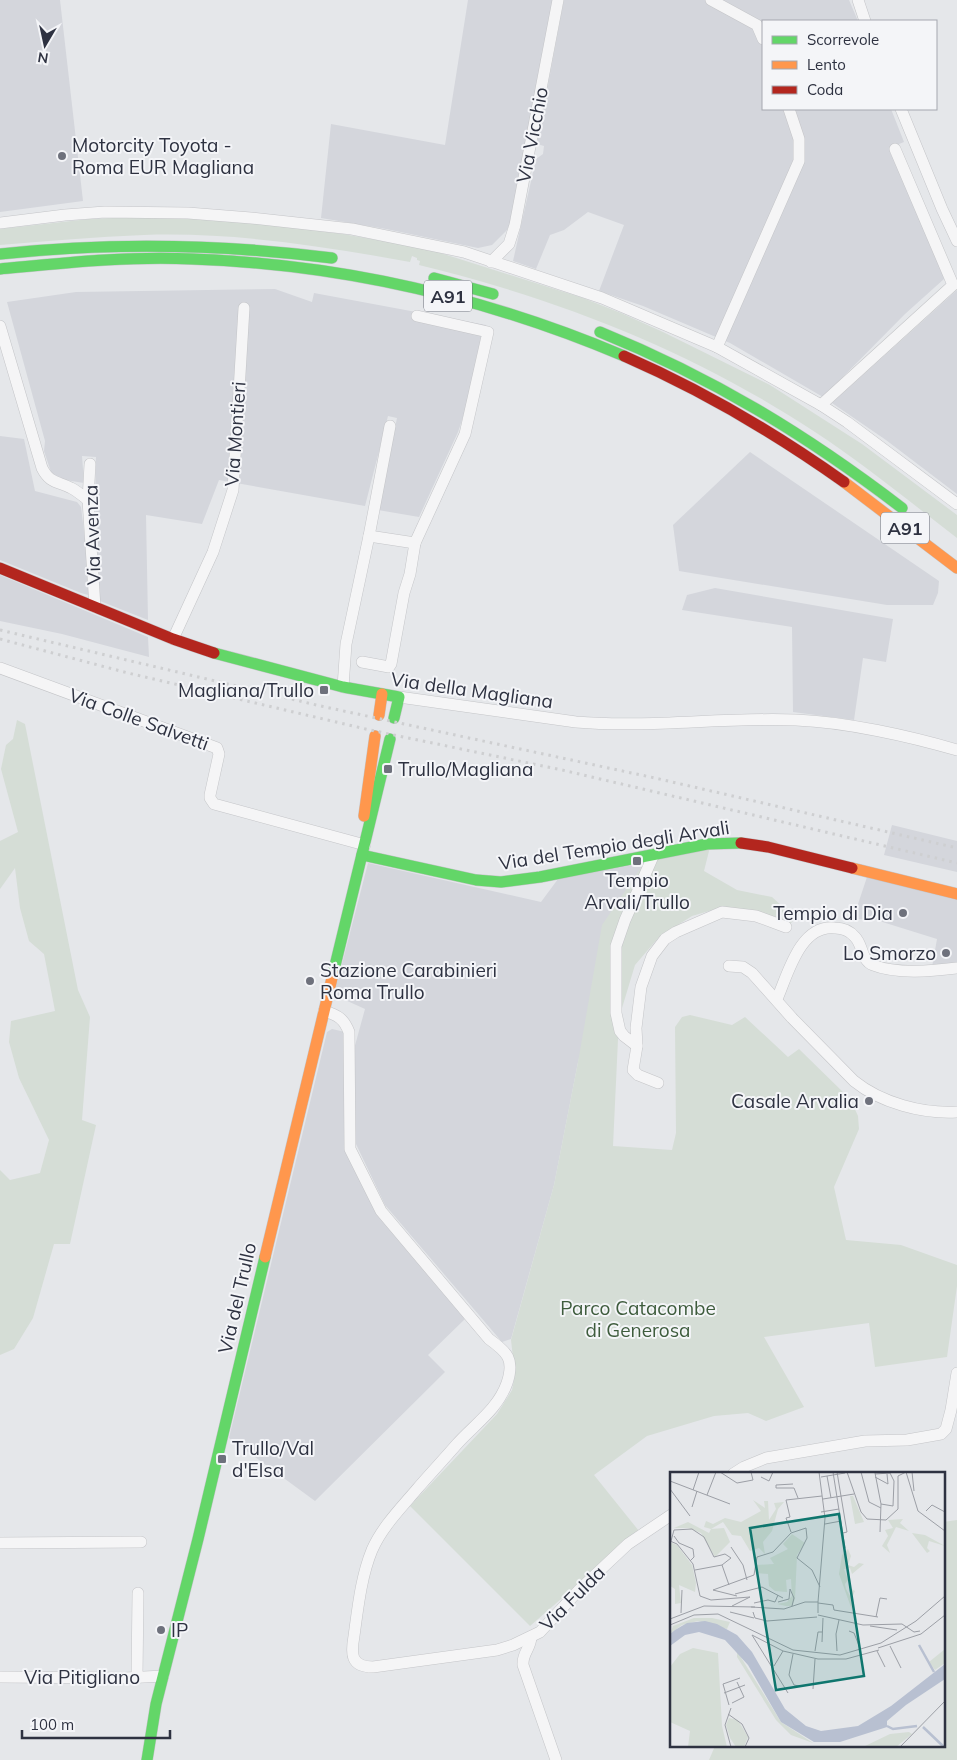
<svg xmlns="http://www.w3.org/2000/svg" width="957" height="1760" viewBox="0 0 957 1760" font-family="Mulish,sans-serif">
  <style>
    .built { fill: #d4d6dc }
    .green { fill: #d5ddd6 }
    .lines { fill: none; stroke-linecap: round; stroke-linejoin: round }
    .street-casing { stroke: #c4c5c8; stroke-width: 12 }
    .fast-casing { stroke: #c4c5c8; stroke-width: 12 }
    .slow-casing { stroke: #c4c5c8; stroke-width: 12 }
    .jam-casing { stroke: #c4c5c8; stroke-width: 12 }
    .street { stroke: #f5f5f6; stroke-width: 11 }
    .fast { stroke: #63d668; stroke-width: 11 }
    .slow { stroke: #ff974d; stroke-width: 11 }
    .jam { stroke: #b3261e; stroke-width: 11 }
    .rail { stroke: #cecfd1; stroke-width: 3; stroke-dasharray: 2.5 5; stroke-linecap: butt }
    .poi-dot { fill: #6e717c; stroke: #f4f5f8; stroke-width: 2 }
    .labels { text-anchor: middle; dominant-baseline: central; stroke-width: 4; stroke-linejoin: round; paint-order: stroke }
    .shield { fill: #f4f5f8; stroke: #696c78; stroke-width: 1 }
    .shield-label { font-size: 18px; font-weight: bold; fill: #2e3241 }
    .street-label { font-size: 19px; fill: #2e3241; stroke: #f4f5f8 }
    .poi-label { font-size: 19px; fill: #2e3241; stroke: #f4f5f8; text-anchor: start }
    .park-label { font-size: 19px; fill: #3e5c3d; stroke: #f4f5f8 }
    .inset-river { fill: none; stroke: #b8c0d1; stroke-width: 2.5 }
    .inset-road { fill: none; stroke: #9c9fa6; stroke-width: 1 }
    .view { fill: #0f766e; fill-opacity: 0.15; stroke: #0f766e; stroke-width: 2.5 }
    .inset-edge { fill: none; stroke: #2e3241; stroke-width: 2.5 }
  </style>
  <rect width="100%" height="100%" fill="#e5e7ea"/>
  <g class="built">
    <polygon points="0,0 60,0 83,201 0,212"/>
    <polygon points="468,0 554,0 514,214 507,230 492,245 478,248 386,229 321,218 331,124 445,145"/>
    <polygon points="564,0 849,0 858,21 763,21 763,109 891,109 904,142 899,144 890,152 939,257 944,279 905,314 823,397 730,343 643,306 599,291 624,225 588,212 564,230 550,235 536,269 513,261 536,159 543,154 544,146 537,144"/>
    <polygon points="275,289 312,302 314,293 486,325 468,402 458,432 419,517 378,510 397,418 388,416 365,506 219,480 202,524 146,515 148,620 100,601 95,505 96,457 82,456 84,483 53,478 44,451 45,441 7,302 76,292"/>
    <polygon points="957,290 957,494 886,440 832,403"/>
    <polygon points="0,436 24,439 35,491 77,502 81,507 92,596 81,593 0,560"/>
    <polygon points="750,452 939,581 938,593 933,605 887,605 679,571 673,525"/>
    <polygon points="0,575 148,637 149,657 62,634 0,621"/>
    <polygon points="715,588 893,619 886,662 863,658 854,720 793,712 792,627 682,610 687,595"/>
    <polygon points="892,825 957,841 957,872 884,855"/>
    <polygon points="368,863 541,902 558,879 644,863 578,1062 554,1185 511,1339 502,1342 385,1205 356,1144 351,1060 365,1009 334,995"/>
    <polygon points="867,877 957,900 957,963 932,967 937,939 876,920 853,919"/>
    <polygon points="332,1029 345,1032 348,1151 376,1211 466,1318 428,1355 445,1372 315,1501 229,1438 327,1032"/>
  </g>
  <g class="green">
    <path d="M161,216L231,220L343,234L428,249L583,298L621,313L663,332L770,385L862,444L957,515V538C910,502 864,464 815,432C694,352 559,299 419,265L420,261L417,260V258L412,256L410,262C323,246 233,232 144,235C96,237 48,241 0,245V229L89,219Z"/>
    <polygon points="17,720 25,724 78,990 90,1017 82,1120 96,1125 70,1244 54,1244 33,1318 14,1349 0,1355 0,1170 10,1180 40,1173 49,1140 19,1078 9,1042 11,1021 55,1011 44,954 29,941 20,908 15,868 0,889 0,841 18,832 1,769 6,745 13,739"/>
    <polygon points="710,847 704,871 737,890 772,897 783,907 802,912 790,924 723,907 692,916 659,937 635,965 619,1018 613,1146 672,1150 676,1133 675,1027 682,1017 690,1015 732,1025 745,1017 788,1057 799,1049 845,1094 853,1105 858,1116 859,1129 834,1187 846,1240 901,1245 957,1265 957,1286 947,1357 875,1367 869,1323 764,1337 804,1407 766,1421 748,1413 714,1416 647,1436 594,1475 639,1531 530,1626 410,1506 497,1414 512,1390 515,1375 511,1340 554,1185 578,1062 602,925 644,863"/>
    <polygon points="957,1520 957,1760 709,1760 715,1746 943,1746 943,1522"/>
  </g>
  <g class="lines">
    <defs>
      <g id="street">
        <polyline points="711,0 757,25 763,39"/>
        <polyline points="858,0 865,21"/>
        <polyline points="901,109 942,209 957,241"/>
        <polyline points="0,223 65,215 105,212 188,213 251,218 352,229 464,252 602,298 717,347 821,405 847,422 957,504"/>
        <polyline points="491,262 509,244 515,225 558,0"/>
        <path d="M0,326L42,468C50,484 58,481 71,488C77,491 83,496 88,500"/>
        <polyline points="717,347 799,161 799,139 789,109"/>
        <polyline points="821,405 953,285 895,149"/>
        <polyline points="90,464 88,500 95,607"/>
        <polyline points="369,536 415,543 465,434 488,332 417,316"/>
        <polyline points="173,639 213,552 233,490 244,308"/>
        <polyline points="362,662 389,667 391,664 404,593 410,574 415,543"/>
        <polyline points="0,668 217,748 219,754 210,795 210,798 214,804 365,845"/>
        <polyline points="343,687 346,644 369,536 390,426"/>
        <path d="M399,697L576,722C649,728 723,717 796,720C846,722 909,736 957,750"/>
        <polyline points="654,854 625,920 616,946 616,1013 620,1031 624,1036 637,1046 636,1028 641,987 652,956 665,939 676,932 722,912 756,916 786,927"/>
        <path d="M729,966L743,967L752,973L792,1018L854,1081C881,1103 923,1114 957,1112"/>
        <path d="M777,999C788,974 800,924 835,928C842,928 850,931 855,937C863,945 861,960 873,965C895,974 934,971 957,968"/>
        <path d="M324,1011C338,1015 344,1019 349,1032L350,1149L381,1211L489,1339C507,1352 515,1359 507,1383C498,1409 475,1424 457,1444C444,1459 430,1474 417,1489C401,1508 382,1527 372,1550C361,1577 358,1607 354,1636C351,1653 350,1667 373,1667L497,1650L513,1645L540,1632L579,1590L628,1544L671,1515"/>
        <polyline points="637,1046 633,1070 638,1075 658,1083"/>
        <polyline points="733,1474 744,1467 766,1458 865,1441 907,1440 941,1434 946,1429 951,1410 957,1373"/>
        <polyline points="0,1543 141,1542"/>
        <path d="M531,1637C531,1648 522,1653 523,1665L556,1760"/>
        <polyline points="0,1677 125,1678 163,1676"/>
        <polyline points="137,1677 138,1593"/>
      </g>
      <g id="fast">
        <path d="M0,254C112,242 220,244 332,258"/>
        <path d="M0,269C64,263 128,256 192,259C340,264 487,298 624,356"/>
        <polyline points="434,278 493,294"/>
        <path d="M600,332C713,378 805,434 902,508"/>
        <polyline points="214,653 343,687 399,697 394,718"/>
        <polyline points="362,855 476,880 501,882 540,877 707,844 741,843"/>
        <polyline points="333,974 390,739"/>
        <polyline points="147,1760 156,1704 198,1539 265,1257"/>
      </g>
      <g id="slow">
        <polyline points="844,482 957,568"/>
        <polyline points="379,715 382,694"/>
        <polyline points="364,816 375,736"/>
        <polyline points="852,868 957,894"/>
        <polyline points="265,1257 333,974"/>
      </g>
      <g id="jam">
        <path d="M624,356C702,390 775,433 844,482"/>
        <polyline points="0,568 173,639 214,653"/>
        <polyline points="741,843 768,847 852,868"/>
      </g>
    </defs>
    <use href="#street" class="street-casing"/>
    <use href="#fast" class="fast-casing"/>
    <use href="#slow" class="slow-casing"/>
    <use href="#jam" class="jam-casing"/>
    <use href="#street" class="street"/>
    <use href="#fast" class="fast"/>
    <use href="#slow" class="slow"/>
    <use href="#jam" class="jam"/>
    <g class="rail">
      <polyline points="0,630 325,707 655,778 957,848"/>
      <polyline points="0,639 128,673 370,730 562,770 957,863"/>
    </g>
  </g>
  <g class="poi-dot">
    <circle cx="62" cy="156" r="5"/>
    <rect x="319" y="685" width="10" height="10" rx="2.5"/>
    <rect x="383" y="764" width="10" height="10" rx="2.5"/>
    <rect x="632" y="856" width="10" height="10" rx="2.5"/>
    <circle cx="903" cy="913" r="5"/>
    <circle cx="946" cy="953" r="5"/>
    <circle cx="310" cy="981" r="5"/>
    <circle cx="869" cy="1101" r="5"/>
    <rect x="217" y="1454" width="10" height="10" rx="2.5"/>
    <circle cx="161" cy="1630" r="5"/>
  </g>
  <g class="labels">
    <g class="shield">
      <rect x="424" y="280.5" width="48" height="31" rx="4"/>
      <rect x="881" y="512.5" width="48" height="31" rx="4"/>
    </g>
    <g class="shield-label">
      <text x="448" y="296">A91</text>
      <text x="905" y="528">A91</text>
    </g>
    <g class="street-label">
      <text transform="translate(532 135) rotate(-79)">Via Vicchio</text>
      <text transform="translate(235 434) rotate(-86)">Via Montieri</text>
      <text transform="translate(92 535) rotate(-92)">Via Avenza</text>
      <text transform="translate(472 690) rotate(8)">Via della Magliana</text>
      <text transform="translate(139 719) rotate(20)">Via Colle Salvetti</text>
      <text transform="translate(614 845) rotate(-9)">Via del Tempio degli Arvali</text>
      <text transform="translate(237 1298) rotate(-77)">Via del Trullo</text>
      <text transform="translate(572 1598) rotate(-45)">Via Fulda</text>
      <text x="82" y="1677">Via Pitigliano</text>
    </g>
    <g class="poi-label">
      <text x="72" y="145">Motorcity Toyota -<tspan x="72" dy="22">Roma EUR Magliana</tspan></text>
      <text x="314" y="690" text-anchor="end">Magliana/Trullo</text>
      <text x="398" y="769">Trullo/Magliana</text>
      <text x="637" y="880" text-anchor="middle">Tempio<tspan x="637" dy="22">Arvali/Trullo</tspan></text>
      <text x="893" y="913" text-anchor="end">Tempio di Dia</text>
      <text x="936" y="953" text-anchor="end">Lo Smorzo</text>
      <text x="320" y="970">Stazione Carabinieri<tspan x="320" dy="22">Roma Trullo</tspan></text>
      <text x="859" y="1101" text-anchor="end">Casale Arvalia</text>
      <text x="232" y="1448">Trullo/Val<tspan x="232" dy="22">d'Elsa</tspan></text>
      <text x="171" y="1630">IP</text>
    </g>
    <g class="park-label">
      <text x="638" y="1308">Parco Catacombe<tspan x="638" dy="22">di Generosa</tspan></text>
    </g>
  </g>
  <g transform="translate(670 1472)">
    <rect width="275" height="275" fill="#e5e7ea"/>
    <path d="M180,24H183L194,50L185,52ZM83,28L95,36L94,29H98L99,48L106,37L104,31L114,30L108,37L102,59L93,70L95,82L89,76L80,79L71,64L62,63L53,50L41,57L54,56L60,70L45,85L31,61L18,56H4L18,50L39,61L41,57L34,55L36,49L43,52L55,46L71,50L91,39ZM233,47L230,51L239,59L226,55L217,73L220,81L212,74L218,64L215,58L223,56L218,48ZM242,61L255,63L275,74L259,69L257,76L260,79L257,81ZM122,62L135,71L127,83L125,127L122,134H116L107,132L117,130L122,124L121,107L116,108L117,120L105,119L99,114L98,102L87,101V93L104,92L100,86L118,77L113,72ZM0,70L7,73L22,93L26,111L25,120L9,113L11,131L5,132V117L0,114ZM178,77L181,84L178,93L184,95L189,91L194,92L182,102L180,96L174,97L178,108L175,112L176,117L180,124V116L185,119L181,128L182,138L169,102L172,83ZM24,146H42L60,150L57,157L28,149L12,153L0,162L3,154ZM23,176L48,181L52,254L57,275H18L20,259L0,250V195L10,182ZM275,177V191L265,198L259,190ZM67,179L111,250L143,271L121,263L106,248L67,185ZM59,246L68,248L78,265L74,275H66L60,266L56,253ZM239,260L242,262L226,275H193L220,262Z" fill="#d5ddd6"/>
    <path d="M35,149L47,152L67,163L82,180L115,237L136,254L151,259L188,254L221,234L275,192V207L236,233L217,249V255L170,270H144L111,250L78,193L55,168L29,160L15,163L0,174V162L5,158L17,151Z" fill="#b8c0d1"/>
    <path class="inset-river" d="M249,173L264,200M217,254L223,257L247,254M253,255L274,275"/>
    <path class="inset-road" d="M50,0L67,11L83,8L81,0M163,0L175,76M167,0L177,60L173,61M177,0L191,40L197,47L216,48L228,37V4L236,0M191,0L199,30L211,36M236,0L248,39L275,59M242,0L244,19M205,1L211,32L210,60M205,2L220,1L224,9L223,34L211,32M157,4L161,26M91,5L99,9L103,0M151,5L175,1M205,5L218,12L217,2M0,9L60,32M123,12L106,13V16H124L128,26M0,17L20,44M23,18L29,0M37,23L46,0M153,27L184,22M22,35L27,19M256,39L262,33L275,40M151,40L169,37M155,52L171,49M121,60L116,46L120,45L116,28L152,24M4,64L9,71L23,77L24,85L20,89M0,69L7,72L23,92L30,124L41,128L80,125L62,134M1,69L4,58L22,57L34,65L44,85L55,82L61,86L52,93L25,98M61,75L73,93L77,108M52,93L59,113M65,122L92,115L113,126M67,124L43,118L84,103L87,85L103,80L121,61L136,56L137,66L127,86L142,98L150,115M108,130L119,127L120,117L124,126L122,134M148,130L155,46L149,0M84,131L98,128L105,130L108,123M148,131L163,133L164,138L208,145M81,135L114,137L135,130H148V141M60,140L84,146M83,140L85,146L97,149L147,145M11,141L12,118M148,143L193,153L232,152L244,160L250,159M206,145L210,126L217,127M0,147L34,134L85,135M0,153L24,143L48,142L123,178L170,183L211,171L246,149L275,124M200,154L227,158M179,159L184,161L190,176M152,170L153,146M220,174L231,196M208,176L251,162L275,143M145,179L148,160H152M167,179L166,162L169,148M207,179L215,195M123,182L119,203L124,213L129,214M104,194L113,179M143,217L145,187M54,221L75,213M118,221L82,163L113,179L148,187H176L209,178M62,231L74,225L67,210M59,233L53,212L70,206M61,236L55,253L61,275M58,242L72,252L79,266L75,275M230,275L275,229"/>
    <path class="view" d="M169,42L194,204L106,218L80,56Z"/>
    <rect width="275" height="275" class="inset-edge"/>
  </g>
  <rect x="762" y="20" width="175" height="90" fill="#f4f5f8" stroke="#a5a7af"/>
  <rect x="772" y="36" width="25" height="8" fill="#63d668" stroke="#a5a7af"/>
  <text x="807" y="45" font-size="15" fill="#2e3241">Scorrevole</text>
  <rect x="772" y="61" width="25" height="8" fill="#ff974d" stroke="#a5a7af"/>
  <text x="807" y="70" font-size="15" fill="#2e3241">Lento</text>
  <rect x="772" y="86" width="25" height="8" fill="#b3261e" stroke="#a5a7af"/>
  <text x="807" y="95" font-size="15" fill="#2e3241">Coda</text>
  <g transform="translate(45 45) rotate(189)" stroke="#f4f5f8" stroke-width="4" paint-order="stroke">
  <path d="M0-4L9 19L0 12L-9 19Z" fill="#2e3241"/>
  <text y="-8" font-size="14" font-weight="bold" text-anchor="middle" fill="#2e3241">N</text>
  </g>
  <path d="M22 1730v8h148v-8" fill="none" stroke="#2e3241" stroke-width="2.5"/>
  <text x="30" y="1730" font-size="15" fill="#2e3241" stroke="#f4f5f8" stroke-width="4" paint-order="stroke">100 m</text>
</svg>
